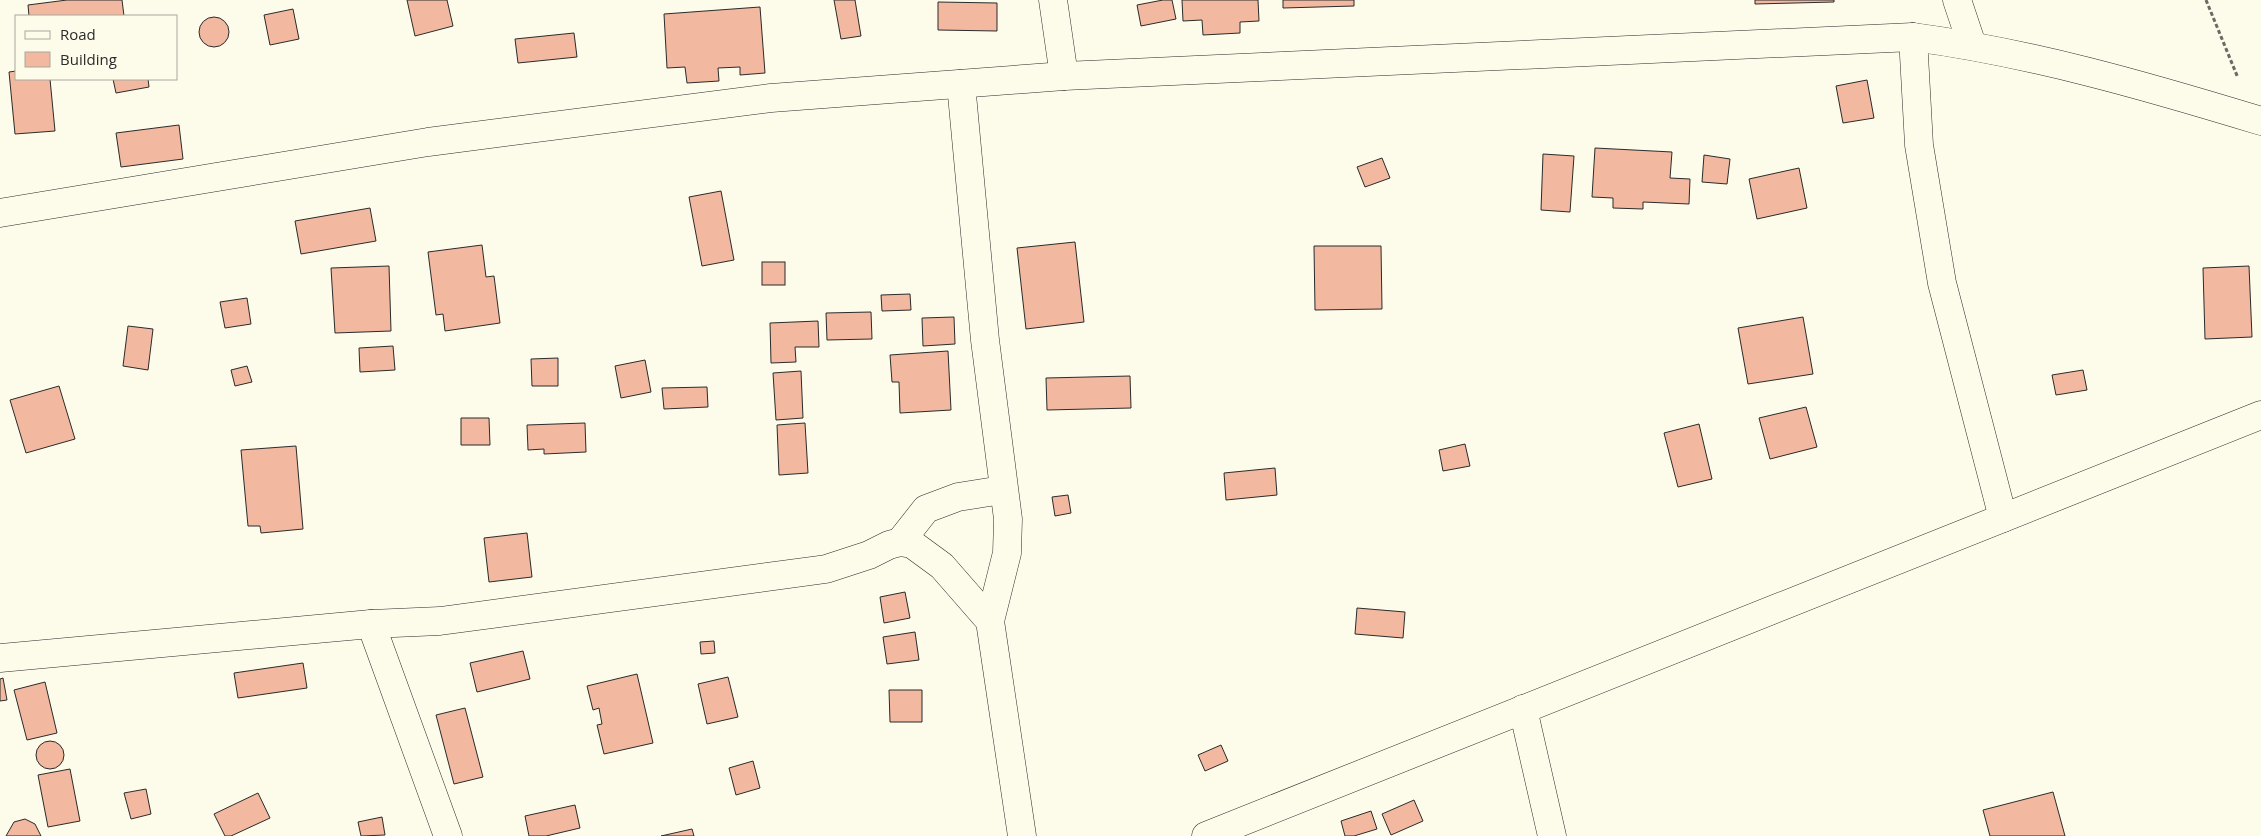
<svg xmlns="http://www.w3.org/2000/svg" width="2261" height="836" viewBox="0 0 2261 836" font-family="'Open Sans',sans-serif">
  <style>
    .building { fill: #f2b8a0; stroke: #2b2b2b }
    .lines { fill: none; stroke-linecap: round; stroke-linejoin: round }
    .street-casing { stroke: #2b2b2b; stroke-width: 29 }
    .path { stroke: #6a6964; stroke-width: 3; stroke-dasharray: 4 2.5; stroke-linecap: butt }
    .street { stroke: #fdfbea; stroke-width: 28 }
  </style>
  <rect width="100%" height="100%" fill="#fdfbea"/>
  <g class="building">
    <polygon points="67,0 122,0 124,16 29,16 28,5"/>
    <polygon points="407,0 447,0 453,26 415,36"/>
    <polygon points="834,0 855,0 861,36 841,39"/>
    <polygon points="1163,0 1172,0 1176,19 1141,26 1137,5"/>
    <polygon points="1182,0 1258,0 1259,21 1240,22 1240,33 1203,35 1202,20 1183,21"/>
    <polygon points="1283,0 1354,0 1354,6 1283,8"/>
    <polygon points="1755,0 1834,0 1834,2 1755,4"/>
    <polygon points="938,2 997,3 997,31 938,30"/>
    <polygon points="760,7 765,73 740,75 740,67 718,68 719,81 687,83 685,67 667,68 664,14"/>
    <polygon points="293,9 299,39 270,45 264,15"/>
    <circle cx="214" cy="32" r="15"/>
    <polygon points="574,33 577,57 518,63 515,39"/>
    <polygon points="16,71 16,79 50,79 55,131 15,134 9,72"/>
    <polygon points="113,79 148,79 149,87 116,93"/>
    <polygon points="1867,80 1874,118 1843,123 1836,86"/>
    <polygon points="179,125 183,159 121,167 116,133"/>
    <polygon points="1595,148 1672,152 1670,178 1690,179 1689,204 1643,202 1643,209 1613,208 1613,198 1592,197"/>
    <polygon points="1543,154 1574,156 1570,212 1541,210"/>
    <polygon points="1704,155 1730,159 1727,184 1702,182"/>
    <polygon points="1382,158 1390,178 1365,187 1357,167"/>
    <polygon points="1799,168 1807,208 1757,219 1749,179"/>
    <polygon points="721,191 734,260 702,266 689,197"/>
    <polygon points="370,208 376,241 301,254 295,221"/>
    <polygon points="1075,242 1084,322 1026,329 1017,248"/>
    <polygon points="482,245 486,277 494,276 500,323 445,331 443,314 436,315 428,252"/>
    <polygon points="1314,246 1381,246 1382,309 1315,310"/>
    <rect x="762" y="262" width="23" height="23"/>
    <polygon points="389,266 391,331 335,333 331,268"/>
    <polygon points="2249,266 2252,337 2205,339 2203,268"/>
    <polygon points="910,294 911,310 882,311 881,295"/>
    <polygon points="247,298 251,324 225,328 220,302"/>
    <polygon points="871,312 872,339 827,340 826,313"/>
    <polygon points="954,317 955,344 923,346 922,318"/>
    <polygon points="1803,317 1813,374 1748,384 1738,328"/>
    <polygon points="818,321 819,347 795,347 796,362 771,363 770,323"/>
    <polygon points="128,326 153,329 148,370 123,366"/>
    <polygon points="393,346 395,370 360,372 359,348"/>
    <polygon points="948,351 951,410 900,413 899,382 892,382 890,355"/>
    <polygon points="558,358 558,386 532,386 531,359"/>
    <polygon points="645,360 651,392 621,398 615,366"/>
    <polygon points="247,366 252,382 235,386 231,370"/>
    <polygon points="2083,370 2087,390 2056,395 2052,375"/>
    <polygon points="801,371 803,418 776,420 773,373"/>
    <polygon points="1130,376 1131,408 1047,410 1046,378"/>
    <polygon points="59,386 75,439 26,453 10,400"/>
    <polygon points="707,387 708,407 664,409 662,388"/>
    <polygon points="1806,407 1817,447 1770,459 1759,418"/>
    <polygon points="461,418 489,418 490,445 461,445"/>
    <polygon points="585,423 586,452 544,454 544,449 528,450 527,425"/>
    <polygon points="805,423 808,473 779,475 777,425"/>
    <polygon points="1699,424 1712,479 1678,487 1664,433"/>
    <polygon points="1465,444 1470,466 1443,471 1439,450"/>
    <polygon points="296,446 303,529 261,533 260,526 248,526 241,450"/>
    <polygon points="1275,468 1277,495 1226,500 1224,473"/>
    <polygon points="1068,495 1071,513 1055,516 1052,497"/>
    <polygon points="527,533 532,577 489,582 484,538"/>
    <polygon points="905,592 910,618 884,623 880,597"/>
    <polygon points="1357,608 1405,612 1403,638 1355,634"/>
    <polygon points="915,632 919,660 887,664 883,637"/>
    <polygon points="714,641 715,653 701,654 700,642"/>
    <polygon points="523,651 530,679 477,692 470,663"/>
    <polygon points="303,663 307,688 238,698 234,673"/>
    <polygon points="637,674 653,743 604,754 597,725 602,724 599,708 593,710 587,686"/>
    <polygon points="728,677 738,717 707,724 698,684"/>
    <polygon points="3,678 7,700 0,701 0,679"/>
    <polygon points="45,682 57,733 27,740 14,690"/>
    <polygon points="889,690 922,690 922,722 890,722"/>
    <polygon points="465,708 483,777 454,784 436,715"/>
    <circle cx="50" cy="755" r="14"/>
    <polygon points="1221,745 1228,761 1205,771 1198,755"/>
    <polygon points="753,761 760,788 736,795 729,768"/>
    <polygon points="70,769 80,821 48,827 38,775"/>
    <polygon points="146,789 151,814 131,819 124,793"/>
    <polygon points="2053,792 2065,836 1990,836 1983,810"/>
    <polygon points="258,793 270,818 231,836 225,836 214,814"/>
    <polygon points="1414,800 1423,821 1391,835 1382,814"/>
    <polygon points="575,805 580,828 546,836 529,836 525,816"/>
    <polygon points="1371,811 1377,829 1354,836 1345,836 1341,821"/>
    <polygon points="382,817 385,835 361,836 358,822"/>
    <polygon points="25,819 35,824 41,836 6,836 14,822"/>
    <polygon points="692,829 694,836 661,836"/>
  </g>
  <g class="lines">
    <defs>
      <g id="street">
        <polyline points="1053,0 1064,76"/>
        <polyline points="1957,0 1972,45"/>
        <polyline points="1913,37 1919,145 1942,283 2003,518"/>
        <polyline points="961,84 985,340 1008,519 1007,553 990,621"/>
        <path d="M0,213L428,142L771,98L1064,76L1913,37C2032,53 2146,86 2261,121"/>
        <polyline points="900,542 926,509 958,497 1002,490"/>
        <polyline points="371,624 448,836"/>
        <polyline points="0,658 371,624 440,621 826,569 869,555 889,545 900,542 912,544 942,566 990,621 1022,836"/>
        <polyline points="1523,709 1552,836"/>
        <polyline points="1206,836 2261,415"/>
      </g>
    </defs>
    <use href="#street" class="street-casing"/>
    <polyline class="path" points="2206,0 2238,78"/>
    <use href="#street" class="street"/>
  </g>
  <rect x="15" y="15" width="162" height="65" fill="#fdfbea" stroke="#a9a89e"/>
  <rect x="25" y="31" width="25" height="8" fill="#fdfbea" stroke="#a9a89e"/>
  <text x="60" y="40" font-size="15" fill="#2b2b2b">Road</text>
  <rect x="25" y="52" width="25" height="15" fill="#f2b8a0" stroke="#a9a89e"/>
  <text x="60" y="65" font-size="15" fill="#2b2b2b">Building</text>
</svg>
